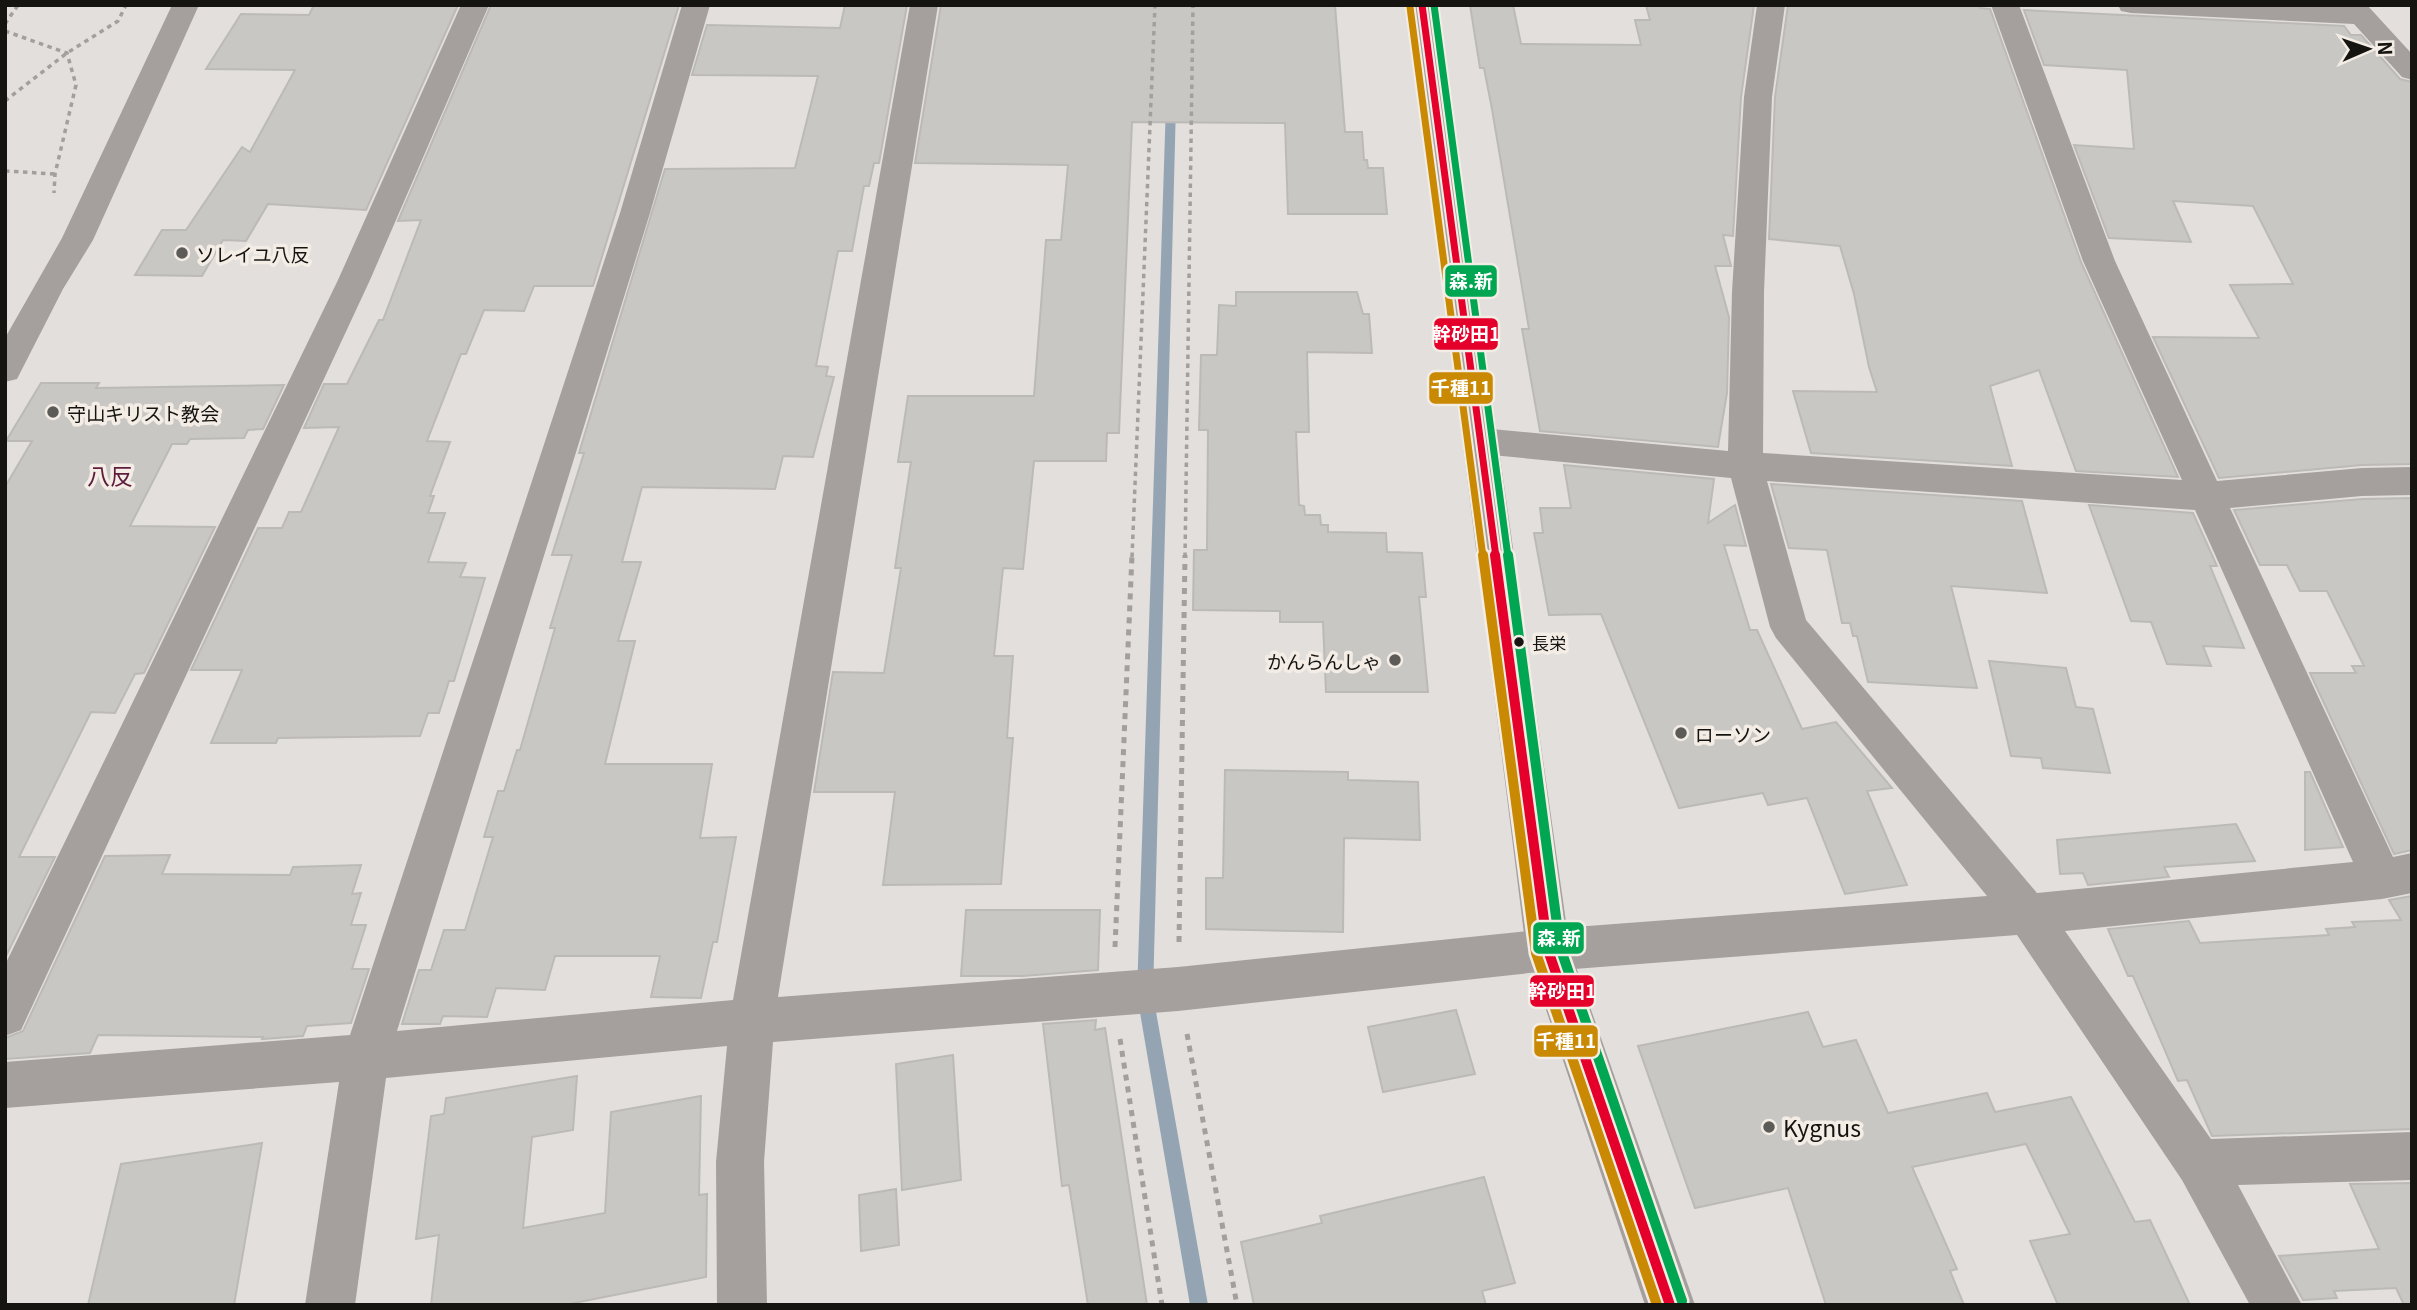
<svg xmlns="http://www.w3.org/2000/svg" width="2417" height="1310" viewBox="0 0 2417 1310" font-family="Georgia,'Noto Sans JP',serif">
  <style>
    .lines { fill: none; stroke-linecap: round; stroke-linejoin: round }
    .stream { fill: #94a4b3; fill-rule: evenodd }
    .building { fill: #c9c7c4; stroke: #bcbab7; stroke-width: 2 }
    .path-far1 { stroke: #a39f9d; stroke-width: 3.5; stroke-dasharray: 4.5 4.5; stroke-linecap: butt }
    .path { stroke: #a39f9d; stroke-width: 5; stroke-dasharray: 6 6; stroke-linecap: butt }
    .minor { fill: #a5a09e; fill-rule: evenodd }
    .tertiary { fill: #a5a09e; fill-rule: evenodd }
    .bus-1-far1-casing { stroke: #f4ede6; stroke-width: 11 }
    .bus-1-casing { stroke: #f4ede6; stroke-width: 15 }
    .bus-2-far1-casing { stroke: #f4ede6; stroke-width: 11 }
    .bus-2-casing { stroke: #f4ede6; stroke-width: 15 }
    .bus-3-far1-casing { stroke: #f4ede6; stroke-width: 11 }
    .bus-3-casing { stroke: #f4ede6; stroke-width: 15 }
    .bus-1-far1 { stroke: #e4002b; stroke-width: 7 }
    .bus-1 { stroke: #e4002b; stroke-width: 10 }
    .bus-2-far1 { stroke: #ca8903; stroke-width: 7 }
    .bus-2 { stroke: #ca8903; stroke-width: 10 }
    .bus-3-far1 { stroke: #00a651; stroke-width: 7 }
    .bus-3 { stroke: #00a651; stroke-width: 10 }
    .poi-dot { fill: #5d5b58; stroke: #f4ede6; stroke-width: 2.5 }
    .bus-dot { fill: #161411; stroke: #f4ede6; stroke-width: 2.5 }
    .labels { text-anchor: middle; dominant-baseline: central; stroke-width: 7; stroke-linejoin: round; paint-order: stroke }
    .bus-label { font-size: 17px; fill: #161411; stroke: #f4ede6; text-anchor: start }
    .poi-label { font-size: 19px; fill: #161411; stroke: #f4ede6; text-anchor: start }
    .quarter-label { font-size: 23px; fill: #5c1c3c; stroke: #f4ede6 }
    .near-poi-label { font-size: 23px; fill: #161411; stroke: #f4ede6; text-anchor: start }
    .line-badge { stroke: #f4ede6; stroke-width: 2.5 }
    .badge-label { font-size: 19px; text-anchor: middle; font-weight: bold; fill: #fff }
  </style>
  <rect width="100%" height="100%" fill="#e2dfdc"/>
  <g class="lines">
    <polygon class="stream" points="1171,101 1176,104 1153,995 1208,1305 1190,1305 1137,995 1166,104"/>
  </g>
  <g class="building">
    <polygon points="314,5 458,5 366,210 268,204 246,241 223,240 202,276 135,275 162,230 186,230 242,147 250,152 295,70 206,69 241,14 309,15"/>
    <polygon points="491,5 679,5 593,286 534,286 524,311 484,310 466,354 461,354 427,441 450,442 430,496 434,496 428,513 445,513 428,562 466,563 460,577 485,578 454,681 449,681 439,713 428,713 420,736 278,738 276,743 211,743 242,670 191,670 258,528 282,528 289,512 301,512 339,427 304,428 324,384 347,384 379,320 383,320 421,220 398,221"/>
    <polygon points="845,5 907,5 879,163 874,163 869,186 864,186 852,251 838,251 816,366 828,367 826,376 834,377 813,457 783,456 775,489 642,487 622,562 641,562 618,641 635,641 605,764 712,764 700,838 736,837 717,942 713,942 701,998 651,997 660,956 555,956 545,990 496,988 487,1017 443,1016 440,1024 402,1024 419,970 431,970 444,930 465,930 493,837 484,837 498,791 504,791 517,750 520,750 555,628 550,628 572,555 552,555 584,453 579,453 665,169 795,168 818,76 692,75 707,25 840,28"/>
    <polygon points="941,5 1335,5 1345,132 1362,132 1364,160 1367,160 1368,168 1383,168 1387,214 1288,214 1285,123 1132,122 1119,433 1107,433 1106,461 1034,461 1023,569 1003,568 994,656 1013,656 1007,738 1013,738 1001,884 883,885 895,792 814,792 833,672 884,673 901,568 895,568 911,462 898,462 908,396 1034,396 1046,240 1061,240 1068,165 915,163"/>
    <polygon points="1470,5 1513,5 1521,44 1641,45 1635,20 1650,20 1646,5 1754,5 1741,97 1733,236 1723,235 1731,266 1715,266 1729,317 1727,393 1718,447 1540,431 1522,329 1529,329 1492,109 1484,68 1480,68"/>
    <polygon points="1788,5 1979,5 1980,8 1990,9 2081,262 2178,477 2076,471 2039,370 1990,386 2012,466 1811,453 1793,391 1877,392 1869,367 1854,294 1840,246 1769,239 1775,97"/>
    <polygon points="2024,10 2344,26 2351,35 2361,35 2400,79 2412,82 2412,464 2362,465 2219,478 2153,337 2259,338 2230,285 2293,284 2253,206 2173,201 2191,242 2109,238 2074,145 2134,149 2127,70 2044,65"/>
    <polygon points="1236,292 1357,292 1363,314 1369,314 1372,353 1307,352 1309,432 1296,432 1299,505 1304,506 1305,515 1320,515 1321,525 1328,525 1328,532 1386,533 1387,552 1422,553 1426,597 1419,597 1428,692 1326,692 1323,622 1280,622 1280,611 1193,610 1194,550 1207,550 1208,430 1199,430 1201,355 1217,355 1219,305 1236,306"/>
    <polygon points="41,383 99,383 96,388 284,385 263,429 248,430 244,438 190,439 187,444 172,444 130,526 215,527 144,673 135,674 115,713 91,712 19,857 55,857 5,958 5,487 32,441 6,441"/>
    <polygon points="1564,465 1714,479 1708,523 1735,505 1746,546 1724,545 1750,630 1757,630 1802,729 1836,722 1892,788 1867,791 1907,885 1845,894 1807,798 1768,805 1763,793 1679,808 1601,614 1549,615 1534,533 1543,533 1540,508 1571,508"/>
    <polygon points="1771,484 2022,501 2047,593 1951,586 1977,688 1868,682 1857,636 1853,636 1850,623 1842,623 1827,550 1789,548"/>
    <polygon points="2412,498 2412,850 2394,854 2310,673 2356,673 2352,666 2364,666 2327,591 2300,591 2287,565 2260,565 2234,510 2362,499"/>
    <polygon points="2089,505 2193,513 2217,566 2210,566 2244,648 2203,646 2211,666 2167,664 2151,622 2131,621"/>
    <polygon points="1989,661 2066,668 2076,707 2093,709 2110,773 2043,768 2041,758 2011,756"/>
    <polygon points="1225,770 1348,772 1348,780 1418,782 1420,840 1344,838 1343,932 1206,929 1206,878 1223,878"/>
    <polygon points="2305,772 2310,772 2343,847 2305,850"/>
    <polygon points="2236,824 2255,861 2164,867 2169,877 2088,885 2083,873 2060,874 2057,840"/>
    <polygon points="170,855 162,874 290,875 293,867 361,865 352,894 361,893 351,925 366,925 352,969 369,969 351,1023 307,1026 303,1036 262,1039 263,1037 98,1035 90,1053 5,1059 5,1038 23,1031 105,856"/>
    <polygon points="2412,896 2412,1129 2212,1136 2187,1080 2178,1081 2133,976 2128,976 2108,929 2189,921 2200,943 2329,935 2326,929 2355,927 2352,922 2401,920 2389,900"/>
    <polygon points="966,910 1100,910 1098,970 1023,976 961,976"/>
    <polygon points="1456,1010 1475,1074 1383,1092 1368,1027"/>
    <polygon points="1808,1012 1823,1047 1856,1040 1888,1113 1987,1093 1995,1112 2071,1097 2135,1222 2150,1220 2190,1305 2058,1305 2030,1241 2070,1234 2026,1144 1912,1167 1957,1269 1950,1271 1964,1305 1826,1305 1788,1188 1695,1208 1638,1046"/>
    <polygon points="1096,1020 1095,1030 1105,1028 1147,1305 1088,1305 1069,1185 1062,1186 1043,1024"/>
    <polygon points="953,1055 961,1180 902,1190 896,1064"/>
    <polygon points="577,1076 573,1130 532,1137 523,1228 605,1213 611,1112 701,1096 699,1195 707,1194 706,1277 564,1305 431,1305 439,1235 416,1239 431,1116 444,1114 446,1098"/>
    <polygon points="262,1143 234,1305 88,1305 121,1164"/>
    <polygon points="1484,1177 1515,1283 1482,1291 1486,1305 1254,1305 1241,1242 1322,1223 1320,1216"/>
    <polygon points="2412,1183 2412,1305 2404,1305 2396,1288 2334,1291 2337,1298 2303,1300 2279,1256 2379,1249 2350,1184"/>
    <polygon points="896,1189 899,1245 861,1251 859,1195"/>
  </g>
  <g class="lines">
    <g class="path-far1">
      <polyline points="5,24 18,5"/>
      <polyline points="5,31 67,53 76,85 55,174 54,193"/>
      <polyline points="5,101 67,53 118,21 126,5"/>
      <polyline points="5,171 55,174"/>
      <polyline points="1132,557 1155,5"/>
      <polyline points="1185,557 1193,5"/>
    </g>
    <g class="path">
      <polyline points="1179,942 1185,555"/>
      <polyline points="1115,947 1132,555"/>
      <polyline points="1187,1034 1237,1305"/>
      <polyline points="1120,1039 1162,1305"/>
    </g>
    <g class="minor">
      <polygon points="172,5 199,5 93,240 63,289 17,379 5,382 5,338 62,238"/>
      <polygon points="461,5 489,5 370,280 21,1030 5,1036 5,965 338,280"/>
      <path d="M682,5H710L650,213L397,1031L733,1000L910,5H938L778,997L1178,967L1548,929L1987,896L1776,638L1770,627L1731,478L1481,454L1469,451L1464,441L1469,431L1481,428L1728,451L1732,292L1744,97L1757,5H1785L1772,97L1764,292L1763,453L2182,480L2083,261L1991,5H2019L2115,261L2217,481L2362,468L2412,467V495L2362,496L2230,508L2393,857L2412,853V893L2382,899L2065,931L2211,1139L2412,1132V1180L2238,1185L2302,1305H2250L2182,1180L2017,935L1548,971L1178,1011L773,1042L764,1162L767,1305H717L716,1162L727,1046L386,1078L355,1305H305L339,1082L5,1108V1062L350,1035L620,213ZM1767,481L2195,510L2353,862L2037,893L1806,620Z"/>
      <polygon points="2118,5 2367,5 2412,54 2412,80 2402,77 2354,24 2131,13 2121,11"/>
    </g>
    <polygon class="tertiary" points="1408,5 1436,5 1570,950 1695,1305 1645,1305 1526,950"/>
    <defs>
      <polyline id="bus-1-far1" points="1422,5 1496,557"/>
      <polyline id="bus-1" points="1495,555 1548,950 1670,1305"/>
      <polyline id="bus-2-far1" points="1410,7 1483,557"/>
      <polyline id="bus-2" points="1483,555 1536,953 1657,1305"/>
      <polyline id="bus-3-far1" points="1434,5 1508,557"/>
      <polyline id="bus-3" points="1508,555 1560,947 1682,1301"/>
    </defs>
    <use href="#bus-1-far1" class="bus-1-far1-casing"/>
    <use href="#bus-1" class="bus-1-casing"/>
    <use href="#bus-2-far1" class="bus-2-far1-casing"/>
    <use href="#bus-2" class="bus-2-casing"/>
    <use href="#bus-3-far1" class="bus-3-far1-casing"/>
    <use href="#bus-3" class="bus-3-casing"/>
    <use href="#bus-1-far1" class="bus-1-far1"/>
    <use href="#bus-1" class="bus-1"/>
    <use href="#bus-2-far1" class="bus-2-far1"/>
    <use href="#bus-2" class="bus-2"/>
    <use href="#bus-3-far1" class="bus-3-far1"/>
    <use href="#bus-3" class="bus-3"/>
  </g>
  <g class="poi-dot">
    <circle cx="182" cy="253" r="7"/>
    <circle cx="53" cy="412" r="7"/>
    <circle cx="1395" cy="660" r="7"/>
    <circle cx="1681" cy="733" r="7"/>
    <circle cx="1769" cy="1127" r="7"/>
  </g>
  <circle class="bus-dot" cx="1519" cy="642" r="6"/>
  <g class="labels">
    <g class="bus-label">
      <text x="1532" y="642">長栄</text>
    </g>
    <g class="poi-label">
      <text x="196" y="253">ソレイユ八反</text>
      <text x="67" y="412">守山キリスト教会</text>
      <text x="1381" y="660" text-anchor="end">かんらんしゃ</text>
      <text x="1695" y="733">ローソン</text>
    </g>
    <g class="quarter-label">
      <text x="110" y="475">八反</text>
    </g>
    <g class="near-poi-label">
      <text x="1783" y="1127">Kygnus</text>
    </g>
  </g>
  <g class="line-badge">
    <rect x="1444" y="264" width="54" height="34" rx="7" fill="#00a651"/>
    <rect x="1433" y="317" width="66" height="34" rx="7" fill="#e4002b"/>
    <rect x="1428" y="371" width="66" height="34" rx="7" fill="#ca8903"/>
    <rect x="1532" y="921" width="53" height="34" rx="7" fill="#00a651"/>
    <rect x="1529" y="974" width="66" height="34" rx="7" fill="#e4002b"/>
    <rect x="1533" y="1024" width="66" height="34" rx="7" fill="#ca8903"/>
  </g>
  <g class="badge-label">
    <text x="1471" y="288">森.新</text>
    <text x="1466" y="341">幹砂田1</text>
    <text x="1461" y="395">千種11</text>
    <text x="1559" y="945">森.新</text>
    <text x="1562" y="998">幹砂田1</text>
    <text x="1566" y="1048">千種11</text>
  </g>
  <rect width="2417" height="1310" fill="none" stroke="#161411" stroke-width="14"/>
  <g transform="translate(2368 49) rotate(88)" stroke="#f4ede6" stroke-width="5" paint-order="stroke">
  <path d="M0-5L12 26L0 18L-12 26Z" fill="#161411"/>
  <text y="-10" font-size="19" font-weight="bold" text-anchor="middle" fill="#161411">N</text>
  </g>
</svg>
